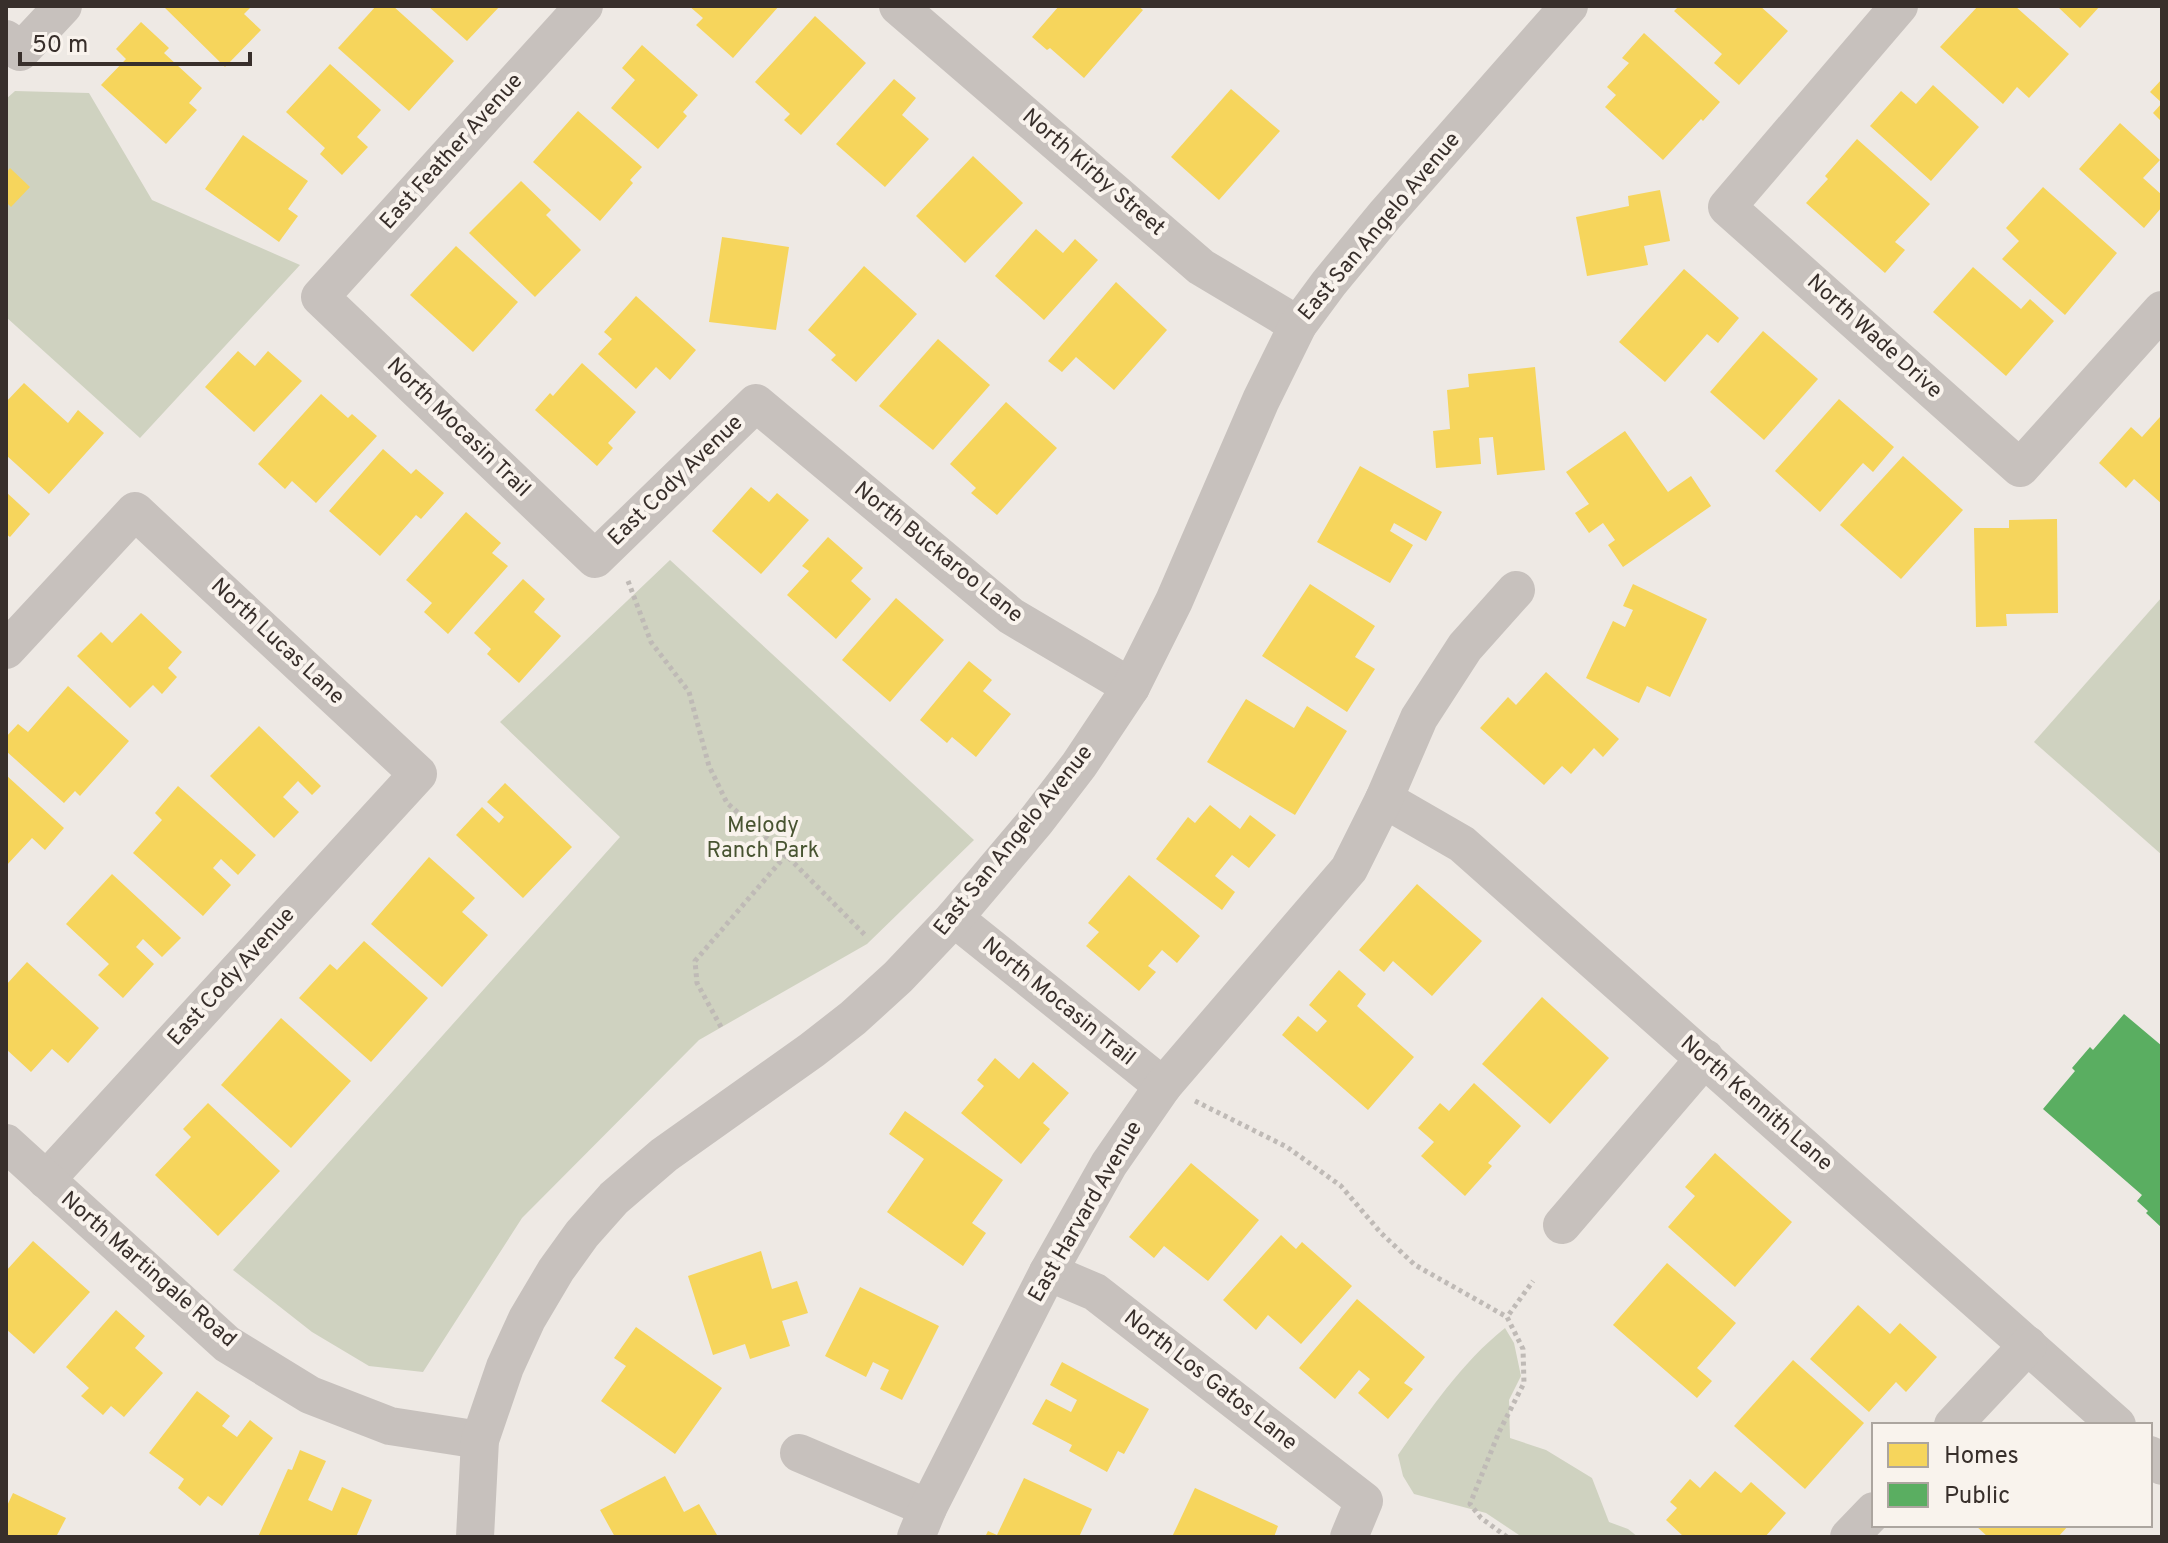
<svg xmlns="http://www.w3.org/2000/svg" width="2168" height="1543" viewBox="0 0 2168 1543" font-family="Overpass,sans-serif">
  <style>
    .green { fill: #cfd2c0 }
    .homes { fill: #f6d55c }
    .public { fill: #5aae61 }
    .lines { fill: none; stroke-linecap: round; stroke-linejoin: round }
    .path { stroke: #bfbab6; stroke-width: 5; stroke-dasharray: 4 4; stroke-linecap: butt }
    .minor { stroke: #c7c1bd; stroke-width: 38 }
    .labels { text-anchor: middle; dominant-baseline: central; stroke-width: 8; stroke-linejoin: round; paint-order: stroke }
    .street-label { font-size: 22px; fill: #382f2b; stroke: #f9f3ed }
    .park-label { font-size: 22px; fill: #485431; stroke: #f9f3ed }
  </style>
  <rect width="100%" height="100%" fill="#eee9e4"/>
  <g class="green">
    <polygon points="15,91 89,93 152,200 300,265 140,438 6,317 6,99"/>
    <polygon points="670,560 974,840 867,944 699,1040 522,1218 423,1372 369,1366 312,1332 233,1270 620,837 500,722"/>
    <polygon points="2162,597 2162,855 2034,742"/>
    <path d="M1505,1328L1514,1343L1521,1376L1509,1400L1510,1438L1546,1450L1592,1478L1609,1522L1628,1529L1638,1537H1522L1486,1513L1414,1494L1403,1476L1398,1455C1430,1410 1461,1363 1505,1328Z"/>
  </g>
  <g class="homes">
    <polygon points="163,6 252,6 244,14 261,30 225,67"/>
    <polygon points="376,6 393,6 454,61 409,111 338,48"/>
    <polygon points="428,6 500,6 467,41"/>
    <polygon points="689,6 779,6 733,58 696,25 703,18"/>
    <polygon points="1059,6 1138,6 1143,10 1084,78 1050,48 1047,50 1032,37"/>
    <polygon points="1679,6 1760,6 1788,31 1739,85 1714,63 1722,54 1674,11"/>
    <polygon points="1978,6 2015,6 2069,54 2029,98 2017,87 2003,104 1940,47"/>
    <polygon points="2057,6 2100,6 2080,28"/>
    <polygon points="815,16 866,63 801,135 784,120 790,114 755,82"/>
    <polygon points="141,22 169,48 164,53 202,88 189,103 197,110 166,144 101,85 126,59 116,49"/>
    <polygon points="1644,33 1720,102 1703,121 1701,119 1663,160 1605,107 1616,95 1607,87 1629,63 1622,58"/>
    <polygon points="642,45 698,95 683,112 687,116 658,149 611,108 635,80 622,68"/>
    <polygon points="330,64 381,110 357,137 368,147 342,175 320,154 325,148 286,112"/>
    <polygon points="894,79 916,98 902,115 929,139 885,187 836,144"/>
    <polygon points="2162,79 2162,122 2153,113 2162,103 2150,92"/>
    <polygon points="1933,85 1979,127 1931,181 1870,126 1901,91 1916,104"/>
    <polygon points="1231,89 1280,131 1219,200 1171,157"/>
    <polygon points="578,111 642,167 630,180 633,183 600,221 533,162"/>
    <polygon points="2120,123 2160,160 2143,178 2162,195 2162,207 2144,228 2079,169"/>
    <polygon points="243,135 308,181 288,209 298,216 279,242 205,189"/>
    <polygon points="1857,139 1930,204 1895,242 1905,250 1885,273 1806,203 1828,179 1825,176"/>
    <polygon points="973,156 1023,203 965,263 916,216"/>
    <polygon points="10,168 30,187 11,207 6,202 6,173"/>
    <polygon points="521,181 551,210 546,215 581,250 535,297 469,233"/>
    <polygon points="2043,187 2117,253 2065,315 2002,259 2019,241 2006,228"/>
    <polygon points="1660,190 1670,241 1644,246 1648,265 1587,276 1576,217 1629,206 1628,196"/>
    <polygon points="1036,229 1063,253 1075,239 1098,260 1044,320 995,276"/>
    <polygon points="722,237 789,247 776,330 709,322"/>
    <polygon points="456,246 518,302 473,352 410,295"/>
    <polygon points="864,266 917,314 856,382 831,360 836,355 808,330"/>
    <polygon points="1973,267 2021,309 2030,299 2054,321 2006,376 1933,312"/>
    <polygon points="1684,269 1739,318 1718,343 1707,334 1665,382 1619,342"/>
    <polygon points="1116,282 1167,330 1114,390 1076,357 1062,372 1048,361"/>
    <polygon points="636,296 696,350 670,380 656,367 636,389 598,354 612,339 604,332"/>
    <polygon points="1763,331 1818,379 1764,440 1710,392"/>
    <polygon points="938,339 990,385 933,450 879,406"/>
    <polygon points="238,351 255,366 268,351 302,381 254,432 205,387"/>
    <polygon points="582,363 636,412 608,443 613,448 597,466 535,410 550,393 553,396"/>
    <polygon points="1535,367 1545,470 1497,475 1493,437 1479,438 1481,464 1436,468 1433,431 1450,429 1447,390 1469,387 1468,374"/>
    <polygon points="24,383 68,423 78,410 104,433 49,494 6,455 6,402"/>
    <polygon points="321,394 348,418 352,414 377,436 316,503 292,481 285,489 258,464"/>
    <polygon points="1839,399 1894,447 1873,472 1863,463 1820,512 1775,471"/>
    <polygon points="1006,402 1057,448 997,515 971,493 976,488 950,464"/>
    <polygon points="2160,417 2162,419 2162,504 2134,479 2126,488 2099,463 2131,427 2142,437"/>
    <polygon points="1625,431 1668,492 1691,476 1711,506 1623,567 1608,545 1615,540 1603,523 1589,533 1575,513 1589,504 1566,472"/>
    <polygon points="383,449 411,474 416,469 444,493 421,519 416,515 380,556 329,511"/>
    <polygon points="1903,456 1963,510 1901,579 1840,525"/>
    <polygon points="1360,466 1442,512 1426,541 1394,523 1390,531 1413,545 1390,583 1317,542"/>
    <polygon points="751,487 769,502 777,493 809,520 761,574 712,531"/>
    <polygon points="6,492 30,514 10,537 6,534"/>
    <polygon points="466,512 501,543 492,553 508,566 448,634 424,612 432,603 406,580"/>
    <polygon points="2057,519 2058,613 2006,614 2007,626 1976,627 1974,528 2009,528 2009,520"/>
    <polygon points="828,537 863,568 851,581 871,599 836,639 787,595 809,571 802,566"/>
    <polygon points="523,579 545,599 534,612 561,636 519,683 487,654 491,649 474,633"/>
    <polygon points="1310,584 1375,626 1355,657 1375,669 1347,712 1262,656"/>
    <polygon points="1633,584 1707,619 1670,697 1647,686 1639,703 1586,678 1613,621 1625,627 1633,610 1623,606"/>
    <polygon points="896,598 944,640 890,702 842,660"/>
    <polygon points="141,613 182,652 168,668 177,677 162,694 153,685 130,708 77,656 101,632 112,643"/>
    <polygon points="969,661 992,680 983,691 1011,714 976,757 952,737 947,743 920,720"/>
    <polygon points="1546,672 1619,739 1603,757 1594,748 1571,774 1562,766 1544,785 1480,728 1508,697 1516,705"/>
    <polygon points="68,686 129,741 80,796 75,791 64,803 6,751 6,737 18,724 28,732"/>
    <polygon points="1246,699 1294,728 1307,706 1347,731 1295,815 1207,762"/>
    <polygon points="259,726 321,786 312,795 298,781 283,797 299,812 274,838 210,776"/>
    <polygon points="6,775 64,828 45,850 32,838 6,866"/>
    <polygon points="505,783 572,847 523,898 456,835 482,807 499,823 504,817 487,802"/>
    <polygon points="178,786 256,855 238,875 221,859 213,868 231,885 203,916 133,853 162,820 155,813"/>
    <polygon points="1210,805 1240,829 1250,815 1276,835 1249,868 1232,855 1215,876 1235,892 1222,910 1156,859 1188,817 1195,823"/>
    <polygon points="429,857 475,898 462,912 488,935 442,987 371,924"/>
    <polygon points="112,874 181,938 162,957 143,939 136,947 154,964 123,998 98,975 109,964 66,924"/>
    <polygon points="1129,875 1200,936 1177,963 1162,950 1148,966 1156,972 1139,991 1086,946 1099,932 1088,923"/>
    <polygon points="1417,884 1482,941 1432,996 1393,961 1384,972 1359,950"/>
    <polygon points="364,941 428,998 371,1062 299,998 330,964 337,970"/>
    <polygon points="27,962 99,1028 68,1063 52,1049 31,1072 6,1049 6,985"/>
    <polygon points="1339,970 1366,994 1357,1006 1414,1057 1368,1110 1282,1035 1298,1016 1317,1032 1327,1021 1309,1005"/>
    <polygon points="1542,997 1609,1058 1550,1124 1482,1064"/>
    <polygon points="281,1018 351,1081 291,1148 221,1085"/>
    <polygon points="995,1058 1019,1079 1033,1062 1069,1093 1043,1123 1050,1129 1021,1164 961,1113 984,1086 977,1080"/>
    <polygon points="1474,1083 1521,1126 1488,1163 1492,1166 1465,1196 1421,1156 1434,1142 1418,1128 1440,1103 1449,1111"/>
    <polygon points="208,1103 280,1171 218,1236 155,1175 191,1137 183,1129"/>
    <polygon points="905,1111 1003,1180 972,1223 986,1233 963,1266 887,1212 924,1159 889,1134"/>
    <polygon points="1715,1153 1792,1222 1735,1287 1668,1227 1695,1196 1685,1187"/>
    <polygon points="1191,1163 1259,1220 1208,1281 1164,1246 1154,1258 1129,1237"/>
    <polygon points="1281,1235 1296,1249 1302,1242 1352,1286 1301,1344 1268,1315 1256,1330 1223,1300"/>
    <polygon points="33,1241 90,1292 34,1354 6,1329 6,1271"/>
    <polygon points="761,1251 772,1289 797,1281 808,1313 782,1321 790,1346 750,1359 745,1344 713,1355 688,1276"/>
    <polygon points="1667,1263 1736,1323 1697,1368 1712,1381 1697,1398 1613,1325"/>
    <polygon points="860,1287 939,1326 902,1400 880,1389 889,1370 873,1362 866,1377 825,1356"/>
    <polygon points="1357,1299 1425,1357 1404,1383 1413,1389 1388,1419 1358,1393 1370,1379 1359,1370 1335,1399 1299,1368"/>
    <polygon points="1858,1305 1890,1334 1900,1323 1937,1357 1906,1392 1896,1382 1869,1412 1810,1359"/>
    <polygon points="116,1310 145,1336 135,1348 163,1373 124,1417 111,1406 103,1415 81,1396 89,1388 66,1367"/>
    <polygon points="636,1327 722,1388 675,1454 601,1401 626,1366 614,1358"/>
    <polygon points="1793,1360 1864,1423 1805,1489 1734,1426"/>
    <polygon points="1062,1362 1149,1409 1124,1454 1118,1451 1107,1472 1069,1451 1072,1445 1032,1424 1046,1399 1071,1412 1077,1400 1050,1385"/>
    <polygon points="197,1391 230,1416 222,1426 237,1437 250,1420 273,1438 222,1506 208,1496 200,1506 178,1488 184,1479 149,1453"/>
    <polygon points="300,1450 326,1461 308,1500 332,1511 342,1487 372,1500 356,1537 258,1537 288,1469 292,1470"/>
    <polygon points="1715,1471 1741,1493 1751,1482 1786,1513 1765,1537 1684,1537 1666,1520 1677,1508 1670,1502 1690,1479 1700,1488"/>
    <polygon points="665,1476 684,1512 699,1504 717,1535 713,1537 615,1537 600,1510"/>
    <polygon points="1024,1478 1092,1509 1079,1537 985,1537 988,1531 997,1535"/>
    <polygon points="1195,1488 1278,1526 1274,1537 1172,1537"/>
    <polygon points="13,1493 66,1518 56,1537 6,1537 6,1508"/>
    <polygon points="1975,1525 2069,1525 2058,1537 1988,1537"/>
  </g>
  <polygon class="public" points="2124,1014 2162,1046 2162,1228 2146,1213 2148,1211 2137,1201 2142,1195 2043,1109 2075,1071 2072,1068 2090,1047 2093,1050"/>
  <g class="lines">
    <g class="path">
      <polyline points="628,581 651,642 689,692 709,766 727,803 786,855 866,936"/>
      <polyline points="721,1027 697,983 695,961 786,855"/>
      <polyline points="1195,1101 1287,1147 1341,1186 1381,1233 1415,1265 1507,1317"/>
      <polyline points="1507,1537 1481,1518 1470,1504 1499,1432 1524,1383 1523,1349 1507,1317 1533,1281"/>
    </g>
    <g class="minor">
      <polyline points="584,6 320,297 595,559 756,403 1011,616 1131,687"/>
      <polyline points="898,6 1201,267 1298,325"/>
      <polyline points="1899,6 1727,207 2020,468 2162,310"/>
      <polyline points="6,39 20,52 63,6"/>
      <polyline points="6,650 135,511 418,774 46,1180"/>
      <polyline points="1384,799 1462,844 2117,1425"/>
      <polyline points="954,918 1163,1086"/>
      <polyline points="6,1143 227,1344 310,1395 390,1426 480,1440"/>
      <polyline points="1562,1225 1705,1058"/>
      <polyline points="1048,1272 1095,1292 1364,1501 1349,1537"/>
      <polyline points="1953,1425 2028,1345"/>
      <polyline points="799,1453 928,1508"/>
      <polyline points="2150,1455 2162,1466"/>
      <polyline points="475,1537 480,1440 505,1367 527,1319 556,1270 582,1234 614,1198 664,1155 812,1050 853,1018 898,977 954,918 1036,821 1079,765 1131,687 1174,601 1261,400 1298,325 1329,283 1385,215 1569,6"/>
      <polyline points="916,1537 928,1508 1048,1272 1109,1164 1163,1086 1349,869 1384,799 1419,718 1465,647 1516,590"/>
      <polyline points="1849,1537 1874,1511"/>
    </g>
  </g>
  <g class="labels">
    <g class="street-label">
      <text transform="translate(452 152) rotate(-48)">East Feather Avenue</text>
      <text transform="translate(1093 173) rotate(41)">North Kirby Street</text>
      <text transform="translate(1380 227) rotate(-50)">East San Angelo Avenue</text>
      <text transform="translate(1874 337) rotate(42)">North Wade Drive</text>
      <text transform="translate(458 428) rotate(44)">North Mocasin Trail</text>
      <text transform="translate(676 481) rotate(-44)">East Cody Avenue</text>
      <text transform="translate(938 553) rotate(39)">North Buckaroo Lane</text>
      <text transform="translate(277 642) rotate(43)">North Lucas Lane</text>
      <text transform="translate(1014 841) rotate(-51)">East San Angelo Avenue</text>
      <text transform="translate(232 977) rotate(-48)">East Cody Avenue</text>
      <text transform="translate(1058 1002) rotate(39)">North Mocasin Trail</text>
      <text transform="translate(1756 1104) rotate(41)">North Kennith Lane</text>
      <text transform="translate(1086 1212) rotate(-60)">East Harvard Avenue</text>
      <text transform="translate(148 1270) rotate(41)">North Martingale Road</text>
      <text transform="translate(1210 1381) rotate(38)">North Los Gatos Lane</text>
    </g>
    <g class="park-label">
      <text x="763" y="826">Melody<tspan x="763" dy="25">Ranch Park</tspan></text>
    </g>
  </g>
  <rect width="2168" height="1543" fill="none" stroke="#382f2b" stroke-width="16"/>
  <rect x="1872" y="1423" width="280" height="104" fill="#f9f3ed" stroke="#aca59f" stroke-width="2"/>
  <rect x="1888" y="1443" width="40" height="24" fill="#f6d55c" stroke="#aca59f" stroke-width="2"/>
  <text x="1944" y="1463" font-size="24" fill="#382f2b">Homes</text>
  <rect x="1888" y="1483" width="40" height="24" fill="#5aae61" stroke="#aca59f" stroke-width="2"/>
  <text x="1944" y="1503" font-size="24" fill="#382f2b">Public</text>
  <path d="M20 52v12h230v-12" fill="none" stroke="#382f2b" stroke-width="4"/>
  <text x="32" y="52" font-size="24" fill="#382f2b" stroke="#f9f3ed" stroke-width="6" paint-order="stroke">50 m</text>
</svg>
